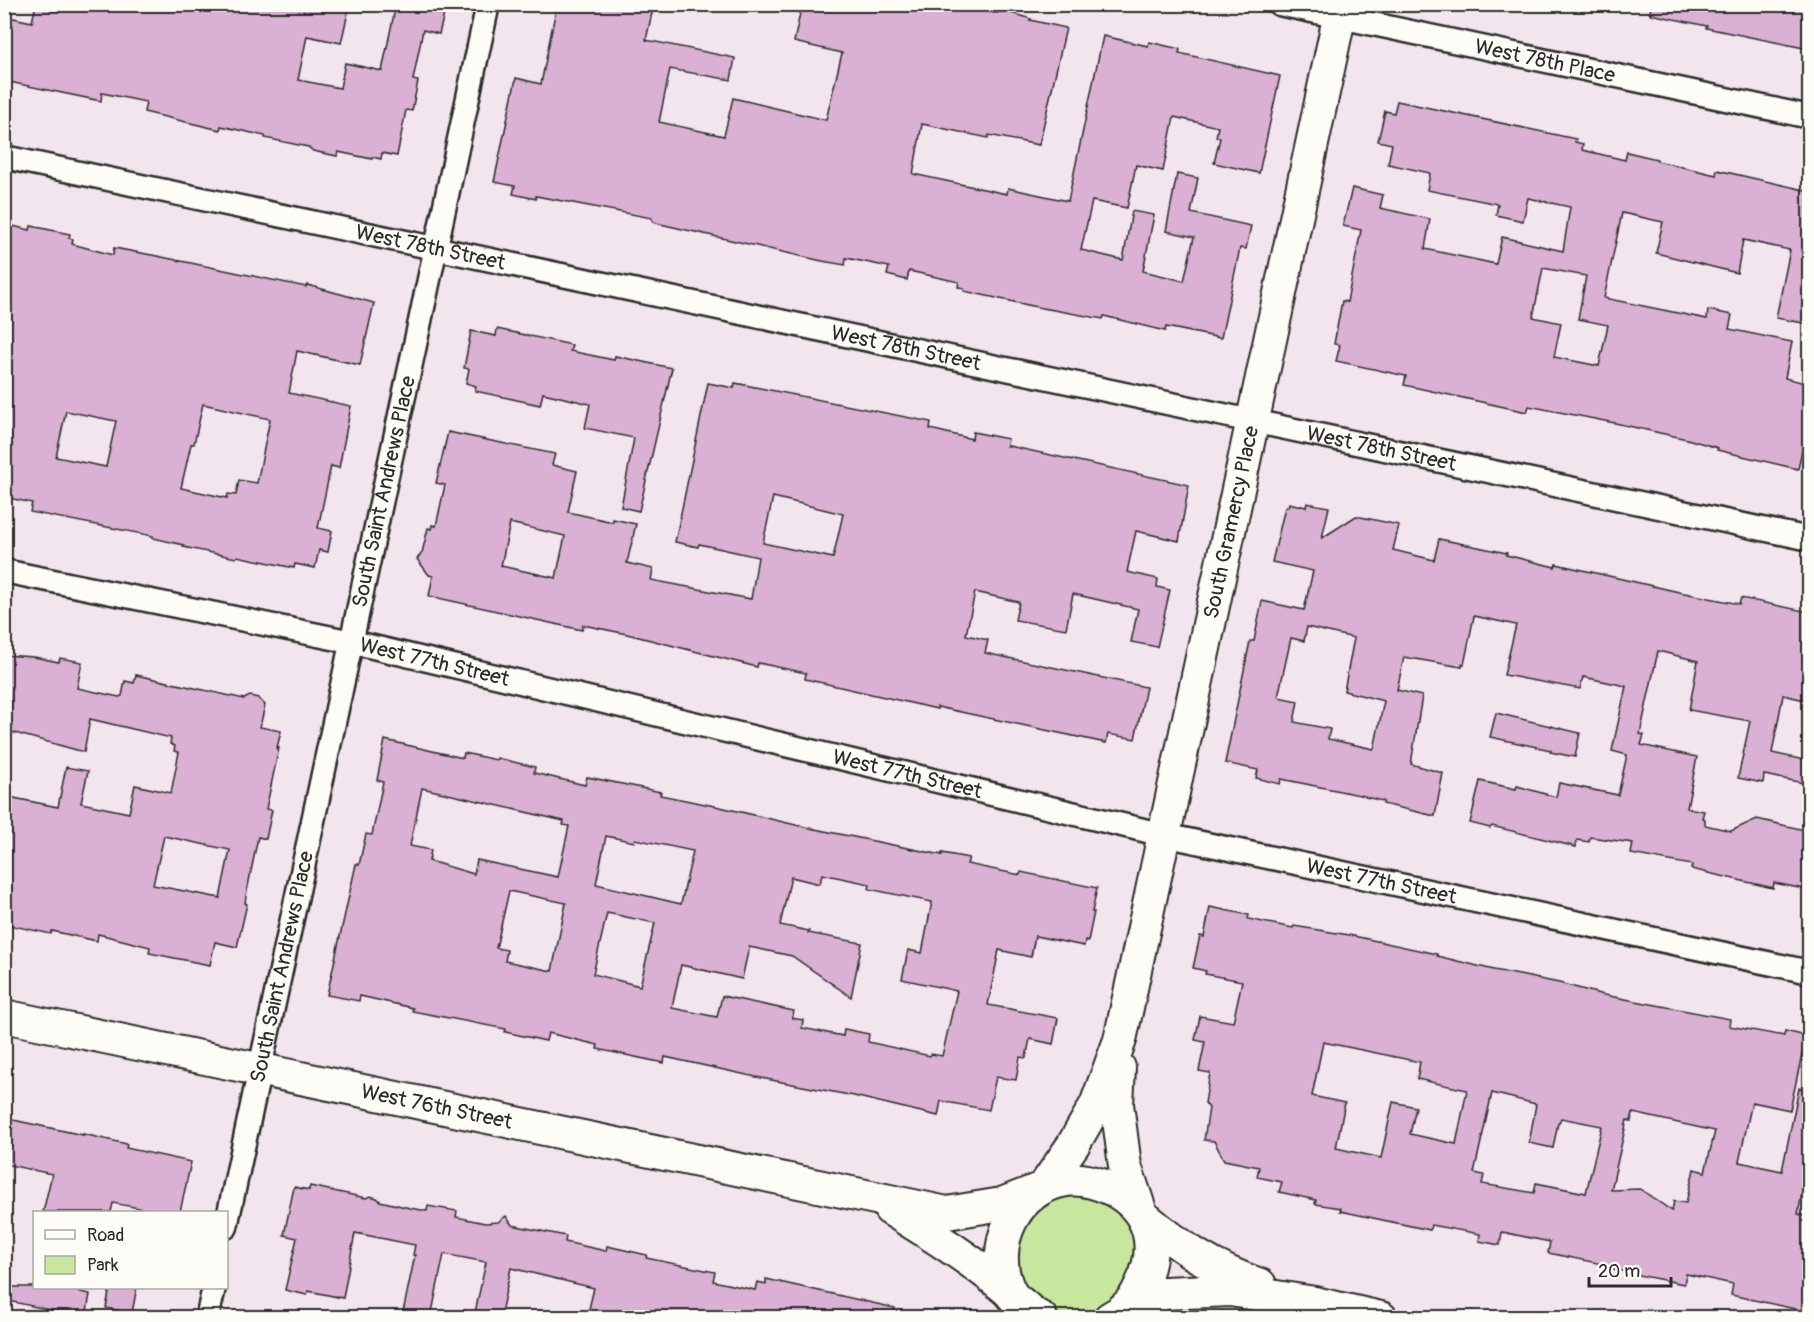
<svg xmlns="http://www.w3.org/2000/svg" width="1814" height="1322" viewBox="0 0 1814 1322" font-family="Pangolin,sans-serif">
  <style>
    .green { fill: #c7e69e; stroke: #798864; stroke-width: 1.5 }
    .building { fill: #dbb0d5; stroke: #2b2b2b; stroke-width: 1.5; fill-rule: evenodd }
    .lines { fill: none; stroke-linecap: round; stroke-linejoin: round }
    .street-casing { stroke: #2b2b2b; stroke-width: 27 }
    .secondary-casing { stroke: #2b2b2b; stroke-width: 36 }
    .street { stroke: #fdfcf7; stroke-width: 22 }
    .secondary { stroke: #fdfcf7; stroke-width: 32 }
    .labels { text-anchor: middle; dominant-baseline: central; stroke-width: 5; stroke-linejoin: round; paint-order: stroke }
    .street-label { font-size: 21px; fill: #2b2b2b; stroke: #fdfcf7 }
  </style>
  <rect width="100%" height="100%" fill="#f3e5ed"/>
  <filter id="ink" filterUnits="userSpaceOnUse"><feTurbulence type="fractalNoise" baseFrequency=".0167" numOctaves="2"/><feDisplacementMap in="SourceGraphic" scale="12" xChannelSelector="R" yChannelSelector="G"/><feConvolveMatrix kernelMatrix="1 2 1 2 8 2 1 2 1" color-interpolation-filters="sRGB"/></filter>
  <g filter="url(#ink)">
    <polygon class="green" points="1069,1185 1118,1201 1144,1242 1118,1306 1093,1317 1062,1317 1035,1308 1019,1291 1012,1229"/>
    <g class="building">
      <polygon points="36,4 350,4 341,43 307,36 298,80 340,88 345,63 382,71 396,4 420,4 445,10 439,34 423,30 413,80 418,81 412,111 406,110 397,156 382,153 381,159 372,157 372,159 338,152 337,156 313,151 308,147 265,138 265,136 221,126 220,130 144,112 146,102 102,93 101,101 4,81 4,16 32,22"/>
      <polygon points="557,4 654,4 646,40 735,58 731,80 670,69 659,122 724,136 733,98 826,120 842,53 794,42 802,4 955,4 995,13 1005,11 1031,19 1030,20 1066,28 1039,145 989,135 988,138 922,124 913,174 1007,194 1008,188 1068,201 1103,36 1148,46 1149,42 1180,49 1179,53 1280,76 1259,173 1214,163 1220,138 1216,137 1218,127 1174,117 1163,171 1136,165 1127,208 1092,201 1081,250 1123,260 1132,211 1154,215 1143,271 1184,281 1194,237 1166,231 1177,174 1198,178 1191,213 1251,226 1246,249 1240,248 1221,338 1166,327 1165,331 1104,316 1103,319 1037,307 964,291 964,288 958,287 959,282 909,271 907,280 887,275 889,267 846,258 845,265 822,261 656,223 652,220 652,218 536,196 536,199 513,194 515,186 494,182 516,78 541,84"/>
      <polygon points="1651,4 1809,4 1809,49 1706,28 1707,26 1650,14"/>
      <path d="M1397,101L1576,139L1575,142L1583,144L1582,150L1625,160L1627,152L1657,159V161L1716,175L1717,170L1809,191V324L1776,318L1790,250L1743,240L1737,273L1656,253L1663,222L1622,213L1604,298L1707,319L1708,310L1732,315L1729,329L1792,342L1785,378L1809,384V415L1798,469L1717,450L1718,448L1687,439L1615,423L1529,406L1527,412L1404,385L1406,376L1336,361L1340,345L1334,344L1342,301L1347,302L1361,230L1343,226L1352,188L1383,195L1380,208L1430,219L1425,249L1496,264L1502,237L1563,251L1570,207L1528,198L1523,221L1496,215L1498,204L1427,190L1430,173L1388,164L1392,144L1378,141L1385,111L1394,113ZM1543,268L1586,276L1578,319L1608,325L1599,366L1554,357L1561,323L1533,317Z"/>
      <path d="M4,224L30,230L31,226L70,234L69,238L73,239L72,244L113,255L114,248L157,256L306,287L307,285L374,303L360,365L297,351L289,393L351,406L339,468L331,466L318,528L332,531L328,552L319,550L315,568L295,564L294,568L237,556L236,558L183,547L184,545L153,538V536L30,512L32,503L4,497ZM203,404L270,419L257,483L239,480L236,495L228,494L227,498L181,488L191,444H194ZM66,411L116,421L106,467L56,457Z"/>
      <polygon points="497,329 572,345 570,351 614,360 615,356 672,368 639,511 621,507 634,438 585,428 590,404 543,393 540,405 475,391 476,386 466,383 469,369 464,368 471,331 496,336"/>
      <path d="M708,383L734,388L735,383L931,422L930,429L972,439L973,432L1008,439L1007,446H1009L1189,485L1179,541L1136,531L1127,572L1158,579L1157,587L1170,590L1157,647L1131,642L1138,609L1073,594L1066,629L1015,620L1019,602L975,592L966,635L988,640L985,653L1146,687L1135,739L1108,734L1106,743L937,707V709L805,679L806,673L758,663L757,667L627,634L583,625L582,630L429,596L433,576L429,575L417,559L422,553L428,528L431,529L432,525L436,526L445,485L436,483L448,432L555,454L552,465L577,471L568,512L613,522V519L636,524L627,563L653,569L651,580L751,599L758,557L699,544L698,547L675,542ZM773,497L843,514L833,558L763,543ZM510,523L565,536L556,578L501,566Z"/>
      <path d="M1289,503L1306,507L1307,503L1329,507L1322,538L1356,516L1399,525L1393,550L1434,560L1439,539L1507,553L1506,555L1555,567L1556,564L1679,592L1739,604L1741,598L1809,612V701L1783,695L1772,753L1809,761V784L1764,775L1763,783L1738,778L1750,721L1689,710L1698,661L1658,651L1640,734L1644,735L1641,745L1697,757L1687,808L1704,811L1702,818L1705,819V825L1731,831L1757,819L1809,831V890L1774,883L1773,888L1691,869L1692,865L1631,854L1633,843L1590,837L1589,842L1577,840L1576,847L1492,826L1490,828L1470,823L1480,781L1516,789L1517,786L1556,797L1559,783L1618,795L1627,755L1612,751L1626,686L1583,677L1580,689L1504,675L1516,625L1474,616L1464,665L1462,664V667L1404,657L1397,690L1422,696L1411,764L1443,773L1435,816L1383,804V801L1365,797V796L1281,779L1280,784L1256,778L1258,770L1225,763L1250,641H1254L1262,601L1304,610L1313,571L1272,562L1285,507H1288ZM1307,627L1354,638L1344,691L1384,701L1374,749L1328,739L1330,729L1294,722L1298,701L1278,697L1291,638L1304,641Z"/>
      <path d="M4,655L34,657L59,662L60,658L82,662L77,688L119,697L122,696L125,681L134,683L136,675L244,699L250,696L258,698L265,705L260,727L281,731L277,748H279L266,809L272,810L266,839L258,837L246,896L245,903L247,904L237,947L215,942L210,965L149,953L150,947L98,934L97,941L52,931L51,934L4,924V796L58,807L66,767L88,771L81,803L129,813L135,785L171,793L179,752L174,751L175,746L170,744L171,738L90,719L84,752L4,730ZM164,836L230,850L220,898L153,885Z"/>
      <polygon points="1496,713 1580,733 1575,757 1550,752 1551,750 1490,737"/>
      <path d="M385,740L463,758L464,753L496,760L497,758L535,767L534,773L585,785L587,777L632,786L661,792L660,795L720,807L800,826L942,855V853L969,858L967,864L1020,875L1021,872L1097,888L1092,912H1094L1088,941L1085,940L1084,946L1035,936L1031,957L999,950L988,1005L1058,1018L1053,1044L1030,1039L1026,1058L1020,1057L1016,1080L996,1077L989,1110L941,1101L938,1116L854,1096L756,1077L665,1057L664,1063L597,1049L598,1045L548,1033L546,1041L505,1032L506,1029L412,1011L413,1008L360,996L359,1001L327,995L356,864L359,865L366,834L372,835L383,782L377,780ZM422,788L564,821L563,825L569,826L558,877L477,860L474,874L429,861L431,850L410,846ZM606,836L634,842L635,839L693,851L681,904L596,884ZM822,874L870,884L869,889L932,902L922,953L908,950L902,979L957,991L942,1056L931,1054L930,1056L868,1042L869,1034L844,1029L843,1036L802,1028L803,1020L792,1018L794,1011L722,996L717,1017L672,1008L681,965L742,979L749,947L792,956L851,997L862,943L808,933L809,931L780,925L791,877L820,884ZM509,891L566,903L552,971L505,961L507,950L496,948ZM607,913L655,923L640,986L593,974Z"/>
      <path d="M1210,907L1249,915L1248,919L1293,928L1294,926L1349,935L1437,954V956L1494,970L1559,983L1604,995L1730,1019L1729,1026L1784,1036L1785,1031L1806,1036L1790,1110L1752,1102L1739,1162L1782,1171L1799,1088L1809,1089V1158L1798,1214L1809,1217V1312L1731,1295L1733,1284L1686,1274L1684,1284L1638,1275V1274L1607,1268V1265L1548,1253L1550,1242L1502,1232L1500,1245L1479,1241L1480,1234L1431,1225L1430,1230L1340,1211L1341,1208L1315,1204L1316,1200L1279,1192L1282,1182L1257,1177L1259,1167L1224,1160L1214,1141L1204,1140L1209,1108L1205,1103L1210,1073L1199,1071L1205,1042L1195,1040L1200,1016L1233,1022L1242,981L1205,974L1206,971L1193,968L1200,936L1204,937ZM1323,1042L1420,1062L1417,1079L1467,1090L1456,1144L1410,1134L1416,1107L1393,1102L1381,1158L1336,1148L1345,1103L1312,1096ZM1492,1093L1536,1104L1529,1143L1553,1148L1558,1123H1559L1561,1118L1602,1126L1586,1193L1536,1183L1534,1193L1482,1184L1484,1175L1474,1173ZM1633,1113L1715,1131L1705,1172L1694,1169L1686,1203L1674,1201L1672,1211L1640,1189L1611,1190L1627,1120L1631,1121Z"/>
      <polygon points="4,1118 83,1135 83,1134 127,1144 126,1148 191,1162 180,1212 160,1212 113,1203 111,1212 43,1212 52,1174 4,1164"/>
      <polygon points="310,1186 366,1198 370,1196 377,1198 380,1201 410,1208 427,1211 428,1206 457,1211 456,1217 485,1223 498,1222 506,1216 512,1225 566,1236 565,1242 606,1251 607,1246 647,1255 646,1258 715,1272 713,1281 755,1290 757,1282 766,1284 766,1279 895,1308 893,1317 587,1317 594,1288 511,1268 500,1317 474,1317 486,1262 444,1254 431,1317 402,1317 415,1255 413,1255 415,1245 355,1233 343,1298 308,1291 307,1295 285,1290 297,1238 284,1235 294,1187 309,1190"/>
      <polygon points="4,1287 57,1287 90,1294 86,1317 63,1317 64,1313 4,1300"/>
      <polygon points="110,1287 137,1287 132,1313 106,1308"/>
    </g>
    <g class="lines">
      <defs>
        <g id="street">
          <path id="s1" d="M1279,4L1810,117"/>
          <path id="s2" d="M4,157L1810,539"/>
          <path id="s3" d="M4,571L352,642L1164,835L1810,972"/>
          <path id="s4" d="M226,1227L488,4"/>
          <polyline points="207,1318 214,1288"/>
        </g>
        <g id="secondary">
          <path id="s5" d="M4,1016L947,1213L1002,1204L1040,1189"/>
          <polyline points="1119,1068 1117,1104 1125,1166 1141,1213"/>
          <path id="s6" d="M1044,1187L1073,1145L1096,1105L1120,1040L1342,4"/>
          <path d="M890,1209C932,1235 972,1260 1010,1292"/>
          <path d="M1143,1216C1180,1247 1213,1269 1260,1285"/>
          <polyline points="1123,1311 1165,1293 1230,1290 1315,1303 1381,1318"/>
          <path d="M1041,1318C1033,1315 1029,1310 1023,1305C1018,1301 1012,1297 1010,1292C987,1247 1015,1187 1067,1180C1083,1178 1098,1183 1111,1189C1151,1209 1160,1247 1141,1285C1135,1299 1124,1311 1110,1318"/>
        </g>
      </defs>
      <use href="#street" class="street-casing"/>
      <use href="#secondary" class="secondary-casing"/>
      <use href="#street" class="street"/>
      <use href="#secondary" class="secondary"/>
    </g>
  </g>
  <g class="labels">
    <g class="street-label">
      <text stroke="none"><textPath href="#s1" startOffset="272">West 78th Place</textPath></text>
      <text stroke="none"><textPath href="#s2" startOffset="436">West 78th Street</textPath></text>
      <text stroke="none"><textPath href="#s2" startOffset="922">West 78th Street</textPath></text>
      <text stroke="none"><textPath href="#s2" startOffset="1408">West 78th Street</textPath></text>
      <text stroke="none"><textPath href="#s4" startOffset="752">South Saint Andrews Place</textPath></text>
      <text stroke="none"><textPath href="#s6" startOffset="696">South Gramercy Place</textPath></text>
      <text stroke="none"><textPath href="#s3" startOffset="440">West 77th Street</textPath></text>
      <text stroke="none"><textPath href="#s3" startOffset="926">West 77th Street</textPath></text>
      <text stroke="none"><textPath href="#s3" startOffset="1412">West 77th Street</textPath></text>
      <text stroke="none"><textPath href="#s4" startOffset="266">South Saint Andrews Place</textPath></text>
      <text stroke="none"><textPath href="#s5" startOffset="442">West 76th Street</textPath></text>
    </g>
  </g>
  <rect width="1814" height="1322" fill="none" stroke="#fdfcf7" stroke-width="24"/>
  <rect x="12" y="12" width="1790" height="1298" fill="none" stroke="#2b2b2b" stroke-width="2" filter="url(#ink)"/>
  <rect x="33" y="1211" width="195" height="78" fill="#fdfcf7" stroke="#a9a8a5" stroke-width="1.5"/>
  <rect x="45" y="1230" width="30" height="9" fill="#fdfcf7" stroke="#a9a8a5" stroke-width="1.5"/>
  <text x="87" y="1241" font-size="18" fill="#2b2b2b">Road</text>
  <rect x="45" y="1256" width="30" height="18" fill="#c7e69e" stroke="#a9a8a5" stroke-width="1.5"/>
  <text x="87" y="1271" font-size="18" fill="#2b2b2b">Park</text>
  <path d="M1589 1277v9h82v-9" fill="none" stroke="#2b2b2b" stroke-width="3"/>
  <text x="1598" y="1277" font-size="18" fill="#2b2b2b" stroke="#fdfcf7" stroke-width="4.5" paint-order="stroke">20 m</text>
</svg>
